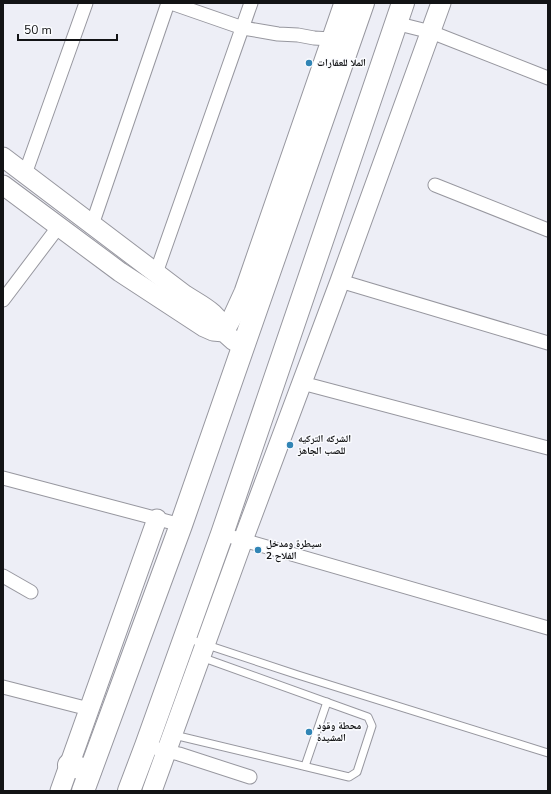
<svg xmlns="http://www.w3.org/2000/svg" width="551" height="794" viewBox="0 0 551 794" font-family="'Nunito Sans','Noto Naskh Arabic',sans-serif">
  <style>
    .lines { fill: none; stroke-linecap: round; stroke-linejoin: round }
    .lane-casing { stroke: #97979f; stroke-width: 9 }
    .street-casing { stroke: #97979f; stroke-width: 15 }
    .secondary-casing { stroke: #97979f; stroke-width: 21 }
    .highway-casing { stroke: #97979f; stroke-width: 24 }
    .lane { stroke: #fff; stroke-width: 7 }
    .street { stroke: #fff; stroke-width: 13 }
    .secondary { stroke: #fff; stroke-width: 19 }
    .highway { stroke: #fff; stroke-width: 22 }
    .poi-dot { fill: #3185b5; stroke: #fbfcff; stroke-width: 1.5 }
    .labels { text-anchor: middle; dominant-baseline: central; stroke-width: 3; stroke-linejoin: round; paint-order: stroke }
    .poi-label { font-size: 10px; font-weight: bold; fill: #121315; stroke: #fbfcff; text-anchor: start }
  </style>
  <rect width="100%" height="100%" fill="#edeef6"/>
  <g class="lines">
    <defs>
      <g id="lane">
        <polyline points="186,638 298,675 548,753"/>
        <polyline points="174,735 349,777 357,772 372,726 368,717 201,657"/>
        <polyline points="305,766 327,702"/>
      </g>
      <g id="street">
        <polyline points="171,3 243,28 278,34 298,35 314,38 331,39"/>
        <polyline points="395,23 431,32 548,78"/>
        <polyline points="25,174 86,3"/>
        <polyline points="435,185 548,230"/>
        <polyline points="92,225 168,3"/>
        <polyline points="156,273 251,3"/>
        <polyline points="340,281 548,343"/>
        <polyline points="3,300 59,226"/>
        <polyline points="302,383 548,448"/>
        <polyline points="3,478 181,525"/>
        <polyline points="222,534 548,628"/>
        <polyline points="3,576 31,592"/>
        <polyline points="3,687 89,709"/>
        <polyline points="158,749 179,754 250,777"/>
      </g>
      <g id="secondary">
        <path d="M3,157L185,295C200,305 220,313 224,332"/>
        <polyline points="3,185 120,272 204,327 213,331 224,332 234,341"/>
        <polyline points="224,332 233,316 244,292 344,3"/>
        <polyline points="60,791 157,519"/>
        <polyline points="152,791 243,540 340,281 441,3"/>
      </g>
      <g id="highway">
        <polyline points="69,765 90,771"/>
        <polyline points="83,791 181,525 363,3"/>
        <polyline points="129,791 146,746 222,534 403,3"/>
      </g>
    </defs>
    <use href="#lane" class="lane-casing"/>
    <use href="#street" class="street-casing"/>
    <use href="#secondary" class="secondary-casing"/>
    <use href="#highway" class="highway-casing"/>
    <use href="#lane" class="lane"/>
    <use href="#street" class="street"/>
    <use href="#secondary" class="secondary"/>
    <use href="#highway" class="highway"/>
  </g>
  <g class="poi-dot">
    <circle cx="309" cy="63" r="4"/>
    <circle cx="290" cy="445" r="4"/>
    <circle cx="258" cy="550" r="4"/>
    <circle cx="309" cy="732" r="4"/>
  </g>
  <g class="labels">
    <g class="poi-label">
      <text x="317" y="63">الملا للعقارات</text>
      <text x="298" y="439">الشركه التركيه<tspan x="298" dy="12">للصب الجاهز</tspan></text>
      <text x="266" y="544">سيطرة ومدخل<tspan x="266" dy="12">الفلاح 2</tspan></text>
      <text x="317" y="726">محطة وقود<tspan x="317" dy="12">المشيدة</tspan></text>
    </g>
  </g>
  <rect width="551" height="794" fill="none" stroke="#121315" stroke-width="8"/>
  <path d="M18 34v6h99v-6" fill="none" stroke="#121315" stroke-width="2"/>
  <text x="24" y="34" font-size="12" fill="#121315" stroke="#fbfcff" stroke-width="3" paint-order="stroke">50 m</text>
</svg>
